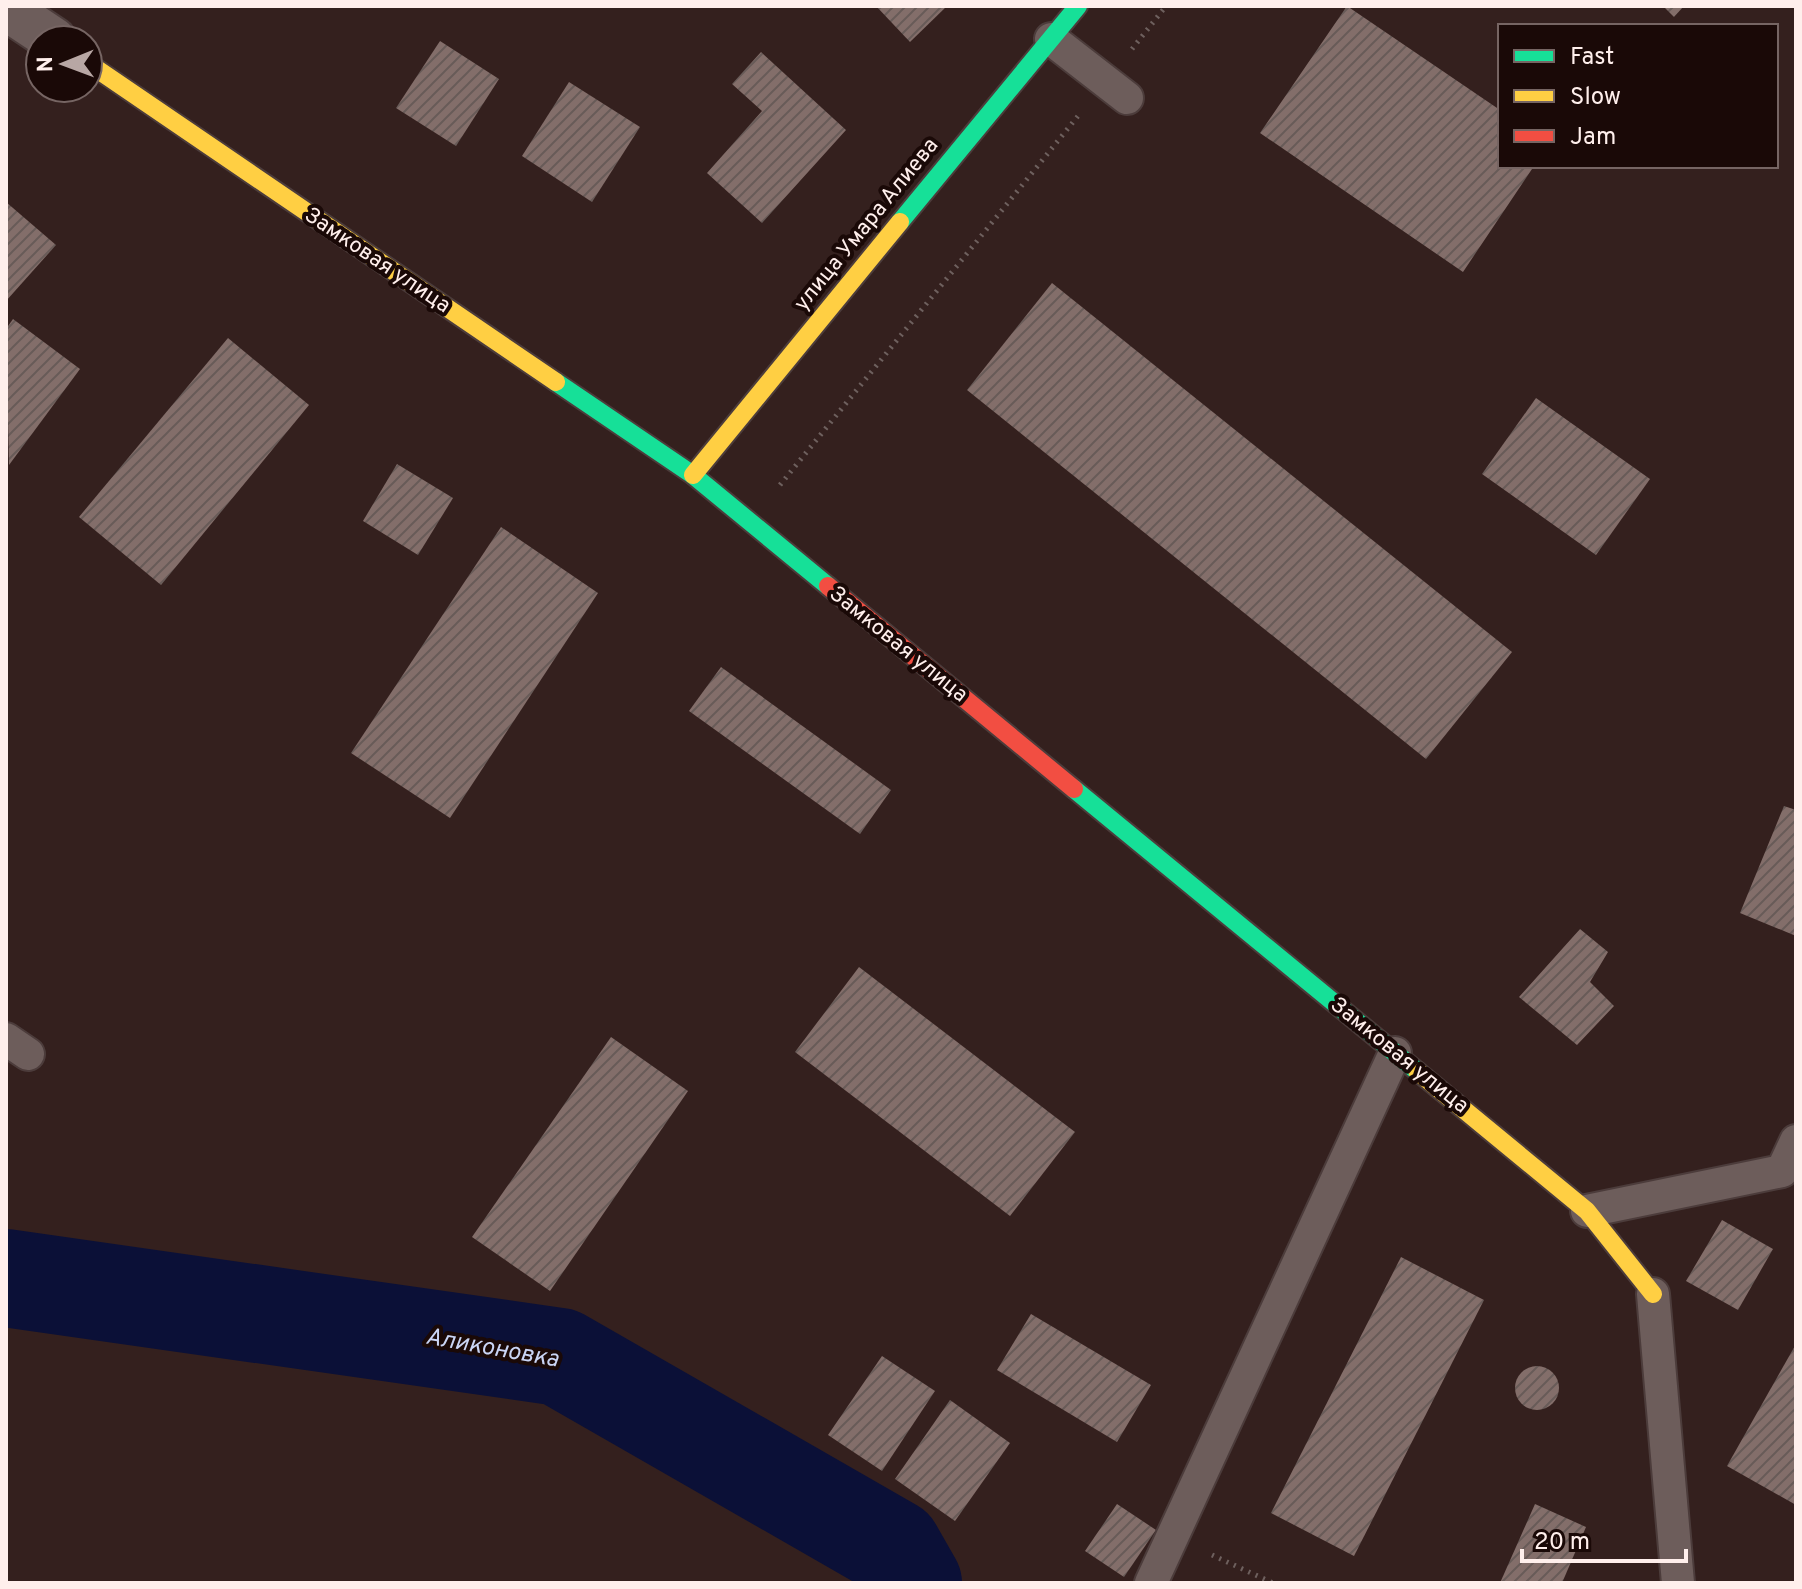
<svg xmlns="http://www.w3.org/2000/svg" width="1802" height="1589" viewBox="0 0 1802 1589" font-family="Overpass,sans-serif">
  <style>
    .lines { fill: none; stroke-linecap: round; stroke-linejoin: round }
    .river { stroke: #0b1037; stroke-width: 98 }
    .building { fill: url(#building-hatch) }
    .lane-casing { stroke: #4c3c3b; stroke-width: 36 }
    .street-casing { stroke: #4c3c3b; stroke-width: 48 }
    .fast-casing { stroke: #4c3c3b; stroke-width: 22 }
    .slow-casing { stroke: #4c3c3b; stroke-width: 22 }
    .jam-casing { stroke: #4c3c3b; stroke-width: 22 }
    .path { stroke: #6e605e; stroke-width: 5; stroke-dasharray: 2 6; stroke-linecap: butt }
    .lane { stroke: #6d5d5b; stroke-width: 32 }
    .street { stroke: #6d5d5b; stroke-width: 44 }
    .fast { stroke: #16e098; stroke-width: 18 }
    .slow { stroke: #ffcf43; stroke-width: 18 }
    .jam { stroke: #f24e42; stroke-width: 18 }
    .labels { text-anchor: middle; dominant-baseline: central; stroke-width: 8; stroke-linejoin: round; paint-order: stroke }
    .street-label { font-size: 22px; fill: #ffefec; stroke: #1a0907 }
    .water-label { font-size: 24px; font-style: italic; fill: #cad5f5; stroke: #1a0907 }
  </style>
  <defs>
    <pattern id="building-hatch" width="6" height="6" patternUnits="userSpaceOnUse" patternTransform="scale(2)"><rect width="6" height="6" fill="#836e6a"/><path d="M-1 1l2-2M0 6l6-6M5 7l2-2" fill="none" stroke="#685b58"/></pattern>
  </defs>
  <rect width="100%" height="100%" fill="#34201e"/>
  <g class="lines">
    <polyline class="river" points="6,1278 560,1357 893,1548 913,1583"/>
  </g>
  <g class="building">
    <polygon points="876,6 947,6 910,42"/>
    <polygon points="1347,6 1500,110 1500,166 1534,166 1463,272 1260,133"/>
    <polygon points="1663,6 1684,6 1674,17"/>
    <polygon points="440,41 499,79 456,146 396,108"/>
    <polygon points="761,52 846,130 762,223 707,173 762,111 732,84"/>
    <polygon points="569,82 640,127 592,202 522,156"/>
    <polygon points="6,202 56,245 6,301"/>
    <polygon points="1052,283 1512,652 1426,759 967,390"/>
    <polygon points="13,319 80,369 9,465 6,329"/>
    <polygon points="228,338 309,405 161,585 79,517"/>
    <polygon points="1536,398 1650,479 1596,555 1482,474"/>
    <polygon points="397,464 453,498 418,555 363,521"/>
    <polygon points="501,527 598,593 450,818 351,753"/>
    <polygon points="721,667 891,790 860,834 689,711"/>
    <polygon points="1784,806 1796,810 1796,936 1740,913"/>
    <polygon points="1580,929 1608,952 1590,982 1614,1006 1577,1045 1519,997"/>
    <polygon points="859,967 1075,1132 1010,1216 795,1052"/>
    <polygon points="611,1037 688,1091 550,1291 472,1237"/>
    <polygon points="1722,1220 1773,1249 1738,1310 1686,1281"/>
    <polygon points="1401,1257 1484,1300 1354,1556 1271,1513"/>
    <polygon points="1031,1314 1151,1385 1117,1442 997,1370"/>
    <polygon points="1796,1344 1796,1505 1727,1466"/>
    <polygon points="882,1356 935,1391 882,1471 828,1435"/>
    <circle cx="1537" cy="1388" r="22"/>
    <polygon points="950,1400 1010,1443 955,1521 895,1479"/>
    <polygon points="1117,1504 1156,1530 1124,1577 1085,1551"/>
    <polygon points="1535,1504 1586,1527 1562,1583 1500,1583"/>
  </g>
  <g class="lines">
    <defs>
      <g id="lane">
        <polyline points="1051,39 1127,98"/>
        <polyline points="6,1039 28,1054"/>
        <polyline points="1587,1211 1782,1171 1796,1141"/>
        <polyline points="1653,1294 1678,1583"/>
        <polyline points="1151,1583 1395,1053"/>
      </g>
      <polyline id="street" points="6,8 54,40"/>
      <g id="fast">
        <polyline points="900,222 1078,6"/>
        <polyline points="556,382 693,475 828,586"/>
        <polyline points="1074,789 1417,1071"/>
      </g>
      <g id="slow">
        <polyline points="88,63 556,382"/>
        <polyline points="693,475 900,222"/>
        <polyline points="1417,1071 1587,1211 1653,1294"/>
      </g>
      <polyline id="jam" points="828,586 1074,789"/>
    </defs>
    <use href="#lane" class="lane-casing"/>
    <use href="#street" class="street-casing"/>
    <use href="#fast" class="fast-casing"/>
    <use href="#slow" class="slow-casing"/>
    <use href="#jam" class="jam-casing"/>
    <g class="path">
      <polyline points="1132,49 1166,6"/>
      <polyline points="780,485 1078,116"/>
      <polyline points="1212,1555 1273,1583"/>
    </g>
    <use href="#lane" class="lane"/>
    <use href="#street" class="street"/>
    <use href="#fast" class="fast"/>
    <use href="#slow" class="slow"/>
    <use href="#jam" class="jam"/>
  </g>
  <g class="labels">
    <g class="street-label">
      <text transform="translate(867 225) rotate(-51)">улица Умара Алиева</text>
      <text transform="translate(377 261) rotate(34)">Замковая улица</text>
      <text transform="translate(898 645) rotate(39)">Замковая улица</text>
      <text transform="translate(1399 1056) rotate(39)">Замковая улица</text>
    </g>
    <g class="water-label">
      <text transform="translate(492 1349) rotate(10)">Аликоновка</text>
    </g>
  </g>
  <rect width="1802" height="1589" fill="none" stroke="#ffefec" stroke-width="16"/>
  <rect x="1498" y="24" width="280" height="144" fill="#1a0907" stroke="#766563" stroke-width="2"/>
  <rect x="1514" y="50" width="40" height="12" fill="#16e098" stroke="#766563" stroke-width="2"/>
  <text x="1570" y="64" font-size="24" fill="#ffefec">Fast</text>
  <rect x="1514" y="90" width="40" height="12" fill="#ffcf43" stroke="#766563" stroke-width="2"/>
  <text x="1570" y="104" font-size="24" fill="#ffefec">Slow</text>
  <rect x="1514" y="130" width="40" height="12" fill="#f24e42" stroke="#766563" stroke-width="2"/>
  <text x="1570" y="144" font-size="24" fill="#ffefec">Jam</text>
  <g transform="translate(64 64) rotate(269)"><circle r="38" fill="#1a0907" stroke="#766563" stroke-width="2"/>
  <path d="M0-6L14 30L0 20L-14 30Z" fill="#b8a7a4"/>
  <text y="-12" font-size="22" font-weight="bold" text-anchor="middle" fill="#ffefec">N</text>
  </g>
  <path d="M1522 1549v12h164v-12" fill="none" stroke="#ffefec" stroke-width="4"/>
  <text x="1534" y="1549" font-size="24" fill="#ffefec" stroke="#1a0907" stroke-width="6" paint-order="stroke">20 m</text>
</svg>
